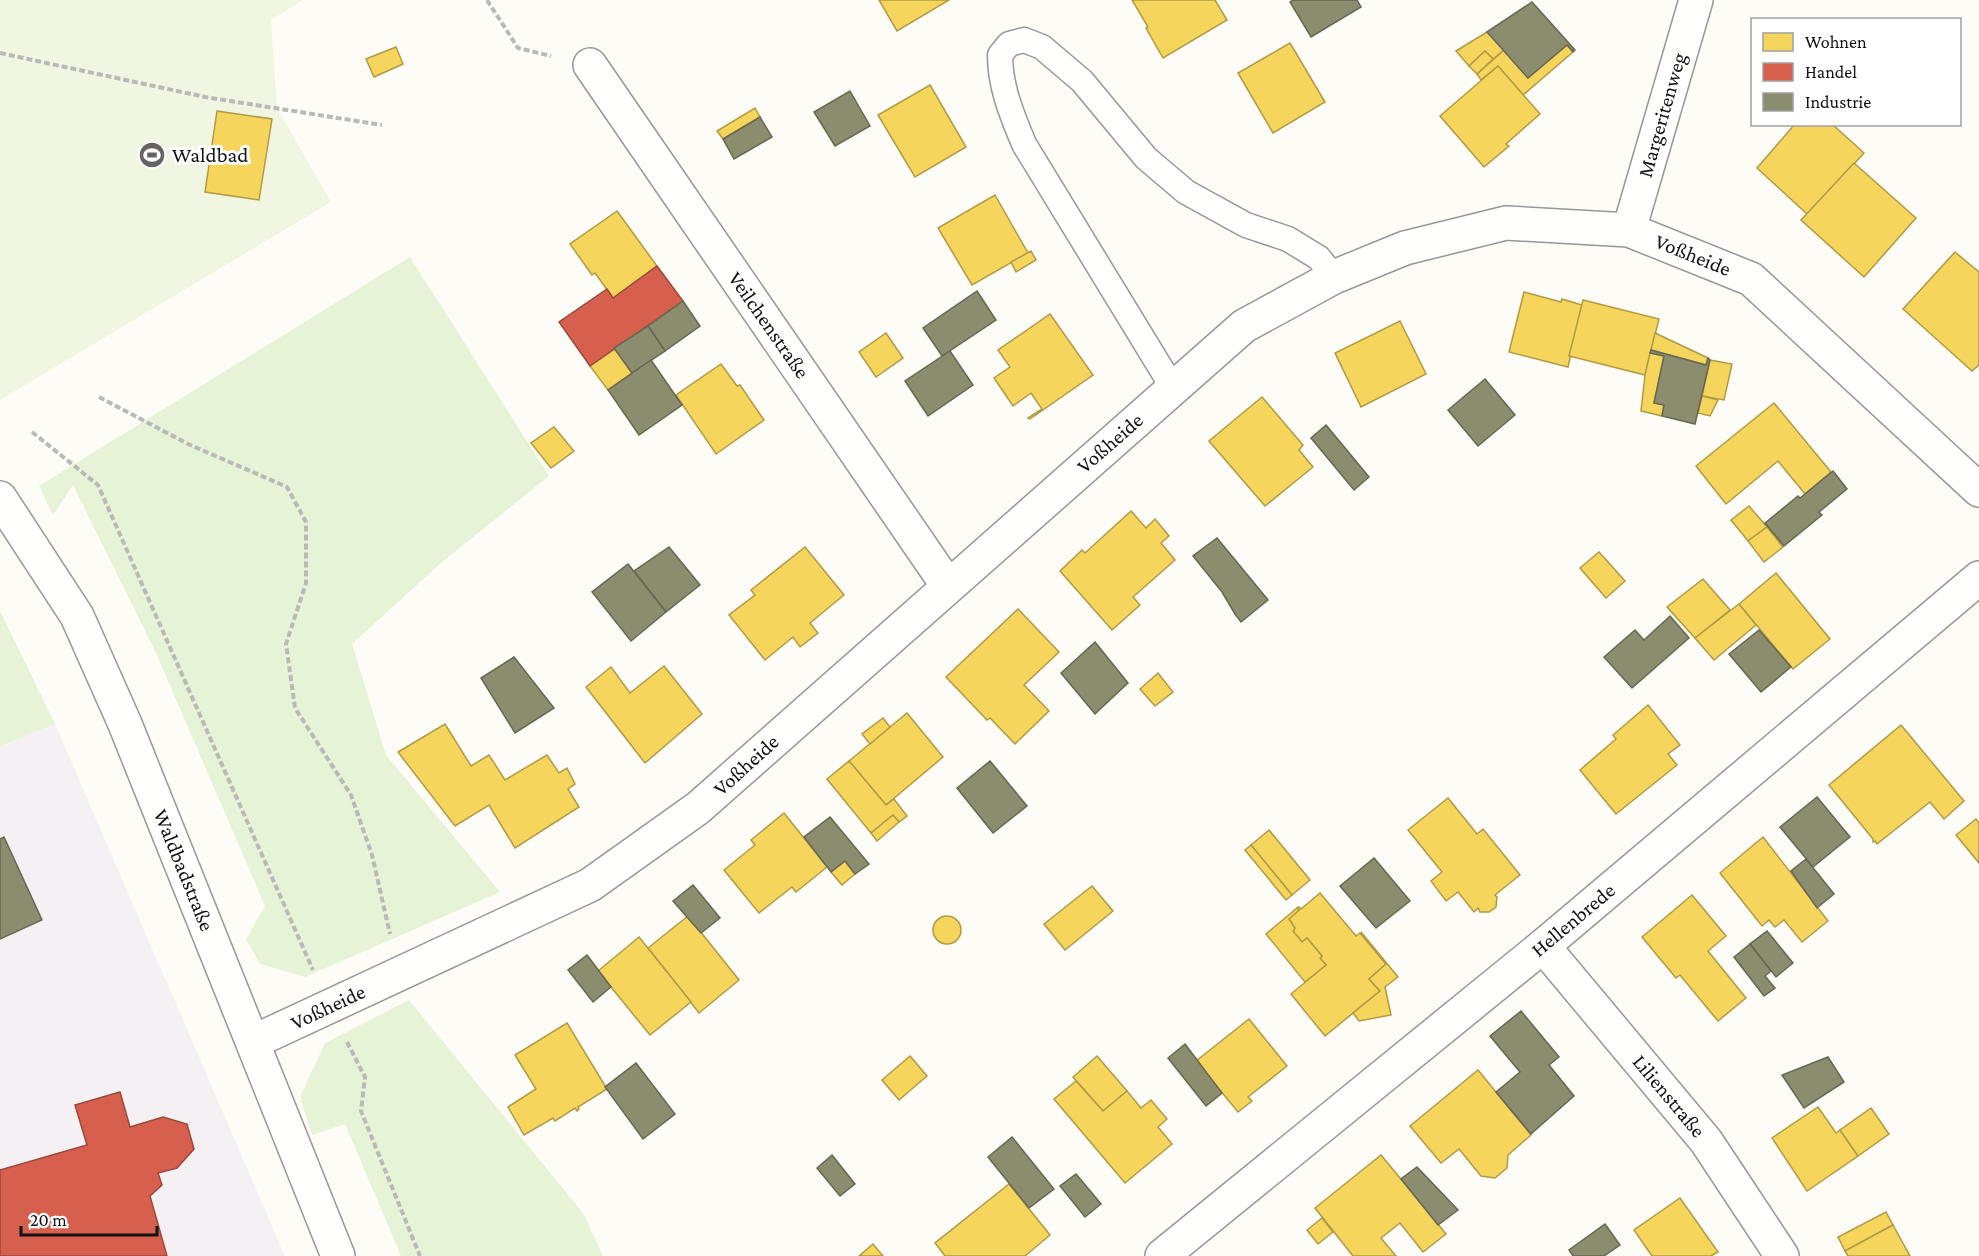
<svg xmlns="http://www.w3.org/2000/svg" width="1979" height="1256" viewBox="0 0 1979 1256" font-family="'Crimson Pro',serif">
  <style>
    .industrial { fill: #f5f0f3 }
    .green { fill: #e7f3d7 }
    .pitch { fill: #f0f6e1 }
    .homes { fill: #f6d55c; stroke: #b19a46; stroke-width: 1.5 }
    .shops { fill: #d6604d; stroke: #9b483b; stroke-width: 1.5 }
    .industry { fill: #8c8c6e; stroke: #676752; stroke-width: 1.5 }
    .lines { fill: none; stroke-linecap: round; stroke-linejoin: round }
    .lane-casing { stroke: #979795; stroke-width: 27 }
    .street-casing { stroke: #979795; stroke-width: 36 }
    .path { stroke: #b9b9b8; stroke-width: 4; stroke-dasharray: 6 3; stroke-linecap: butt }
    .lane { stroke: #fffffe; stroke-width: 24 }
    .street { stroke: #fffffe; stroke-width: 33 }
    .labels { text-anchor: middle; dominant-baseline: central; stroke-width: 6; stroke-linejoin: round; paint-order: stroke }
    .street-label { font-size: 21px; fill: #111; stroke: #fff }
    .poi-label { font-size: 21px; fill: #111; stroke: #fff; text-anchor: start }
  </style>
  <rect width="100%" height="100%" fill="#fdfcf7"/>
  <polygon class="industrial" points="55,724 285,1256 0,1256 0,746"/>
  <g class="green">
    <polygon points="410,257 549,476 442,562 352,644 386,755 500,892 305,977 260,964 246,939 265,906 156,653 73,485 53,515 39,486"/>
    <polygon points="0,611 55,724 0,746"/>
    <polygon points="409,1000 583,1213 603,1256 401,1256 345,1124 312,1135 300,1097 325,1043"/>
  </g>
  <polygon class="pitch" points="0,0 303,0 271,20 277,108 331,202 0,400"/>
  <g class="homes">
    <polygon points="879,0 949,0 897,31"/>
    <polygon points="1132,0 1215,0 1227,20 1163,58 1146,28 1148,27"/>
    <polygon points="1487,32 1504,50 1493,59 1485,51 1469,66 1456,51"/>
    <polygon points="1290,43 1325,102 1273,133 1238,73"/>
    <polygon points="1567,45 1573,52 1523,95 1498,66 1481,80 1477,74 1504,50 1528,78"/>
    <polygon points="396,47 403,64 374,77 366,59"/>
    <polygon points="1485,51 1493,59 1477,74 1469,66"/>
    <polygon points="1498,66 1540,114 1506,144 1509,146 1484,167 1440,116"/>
    <polygon points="930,85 966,147 915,177 878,115"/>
    <polygon points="755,108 760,117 723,139 717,131"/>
    <polygon points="217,111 272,119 259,200 205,192"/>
    <polygon points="1795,124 1832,124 1864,153 1808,215 1757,168"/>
    <polygon points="1854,163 1916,218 1864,277 1801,220"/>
    <polygon points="995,195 1028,253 972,285 938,228"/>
    <polygon points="617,211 657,266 613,298 595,273 592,275 570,244"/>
    <polygon points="1031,251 1036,260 1016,272 1011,262"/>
    <polygon points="1955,252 1979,272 1979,365 1972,371 1903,309"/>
    <polygon points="1524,292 1561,302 1562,299 1582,305 1568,367 1509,352"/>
    <polygon points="1583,300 1659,319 1645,375 1569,356"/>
    <polygon points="1050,314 1093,375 1030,419 1028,418 1042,409 1031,393 1013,406 994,378 1010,367 998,350"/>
    <polygon points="1400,321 1426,374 1361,407 1335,353"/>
    <polygon points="886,333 903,358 876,377 859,352"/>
    <polygon points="1655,333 1708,358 1706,365 1651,350"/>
    <polygon points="614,348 632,373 608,390 590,366"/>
    <polygon points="1650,353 1664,356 1654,403 1664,405 1662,416 1641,411 1645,375"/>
    <polygon points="1710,360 1732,364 1724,400 1702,396"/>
    <polygon points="721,364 737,386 740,385 764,420 716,454 676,395"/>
    <polygon points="1702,396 1718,400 1710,416 1698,413"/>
    <polygon points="1262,397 1303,445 1299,450 1313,467 1265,506 1209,441"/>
    <polygon points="1774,403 1831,472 1805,494 1778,461 1726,504 1696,466"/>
    <polygon points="554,427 574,451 551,468 531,443"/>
    <polygon points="1749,506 1767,527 1748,541 1731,520"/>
    <polygon points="1131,511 1146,528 1155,519 1169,536 1161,543 1175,560 1133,597 1140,605 1112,630 1060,571 1082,550 1085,553"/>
    <polygon points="1767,527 1783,547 1764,562 1748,541"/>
    <polygon points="805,547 844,595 810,623 818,633 800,647 793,637 765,660 729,615 755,595 751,590"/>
    <polygon points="1599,552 1625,581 1606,598 1580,568"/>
    <polygon points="1776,573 1830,639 1793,669 1739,604"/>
    <polygon points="1703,579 1730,610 1695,638 1667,607"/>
    <polygon points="1739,604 1756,625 1714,660 1695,638"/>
    <polygon points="1018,609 1059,652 1024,685 1049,711 1015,744 990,718 987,720 946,677"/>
    <polygon points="664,666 702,714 645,763 586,687 611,667 630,693"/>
    <polygon points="1158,673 1173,692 1155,706 1140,689"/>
    <polygon points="1648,705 1680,745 1668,754 1677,765 1616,814 1580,770 1616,739 1613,735"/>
    <polygon points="907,713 943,757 886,805 849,761"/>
    <polygon points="883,718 890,727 870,744 862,734"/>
    <polygon points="445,724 471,766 489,755 505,780 547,755 559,773 567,768 575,784 568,789 579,807 515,848 489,805 455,826 398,752"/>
    <polygon points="1901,725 1964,801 1944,819 1930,802 1877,844 1875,841 1873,842 1873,839 1829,785"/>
    <polygon points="849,761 886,805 894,799 907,816 899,822 893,815 871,833 827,779"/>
    <polygon points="1448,798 1477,834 1483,829 1520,875 1495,895 1497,897 1496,907 1489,912 1480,912 1478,908 1474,912 1458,892 1446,901 1431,881 1442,872 1408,830"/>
    <polygon points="784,813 827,867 796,892 792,887 759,913 724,870 755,845 751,840"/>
    <polygon points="893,815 899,822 877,841 871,833"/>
    <polygon points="1976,819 1979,823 1979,863 1956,835"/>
    <polygon points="1269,830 1310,880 1292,895 1251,845"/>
    <polygon points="1763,837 1828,921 1802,942 1784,920 1775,927 1769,920 1762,926 1720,873"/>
    <polygon points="1251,845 1292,895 1286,900 1245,850"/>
    <polygon points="845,861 855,874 842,885 831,872"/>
    <polygon points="1092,886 1113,911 1065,950 1044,924"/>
    <polygon points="1320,893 1356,936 1360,933 1386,964 1369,979 1380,991 1325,1036 1291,994 1326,965 1320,958 1322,956 1307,938 1302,942 1293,931 1295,928 1289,919 1299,910 1297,908 1299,907 1301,909"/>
    <polygon points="1692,895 1726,936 1708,951 1746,998 1718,1021 1680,975 1676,978 1642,937"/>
    <polygon points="1297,908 1299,910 1289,919 1295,928 1293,931 1302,942 1307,938 1322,956 1320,958 1326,965 1305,982 1266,934"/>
    <polygon points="688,916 739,980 699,1013 648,948"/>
    <circle cx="947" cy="930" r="14"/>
    <polygon points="1361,932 1398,977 1385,987 1391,1015 1359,1021 1353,1013 1380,991 1369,979 1386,964"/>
    <polygon points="639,937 691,1002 650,1035 598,971"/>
    <polygon points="1249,1019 1287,1066 1248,1097 1252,1101 1238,1112 1196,1061"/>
    <polygon points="567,1023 607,1089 578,1107 579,1109 577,1111 575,1108 555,1121 553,1118 524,1135 508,1107 536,1089 515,1055"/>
    <polygon points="910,1056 927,1076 899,1100 882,1080"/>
    <polygon points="1097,1056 1127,1091 1103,1111 1073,1077"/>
    <polygon points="1478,1070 1531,1135 1508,1155 1507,1168 1495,1178 1481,1176 1459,1149 1441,1163 1410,1126"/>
    <polygon points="1076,1081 1103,1111 1127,1091 1141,1108 1151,1100 1167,1119 1158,1127 1172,1144 1125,1183 1054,1099"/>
    <polygon points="1818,1107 1836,1133 1840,1130 1858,1156 1807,1191 1772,1138"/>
    <polygon points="1871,1108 1889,1134 1858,1156 1840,1130"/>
    <polygon points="1381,1155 1446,1234 1423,1252 1400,1223 1381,1238 1396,1256 1353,1256 1315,1208"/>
    <polygon points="1009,1184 1050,1235 1025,1256 945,1256 935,1243"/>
    <polygon points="1680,1198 1718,1252 1711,1256 1652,1256 1634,1230"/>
    <polygon points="1886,1212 1893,1225 1845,1251 1838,1237"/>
    <polygon points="1322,1218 1333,1232 1318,1244 1307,1230"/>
    <polygon points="1893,1225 1910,1256 1848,1256 1845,1251"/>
    <polygon points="873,1244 883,1256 859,1256"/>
  </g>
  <g class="shops">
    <polygon points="657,266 683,301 590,366 559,322 607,289 613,298"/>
    <polygon points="120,1092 130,1127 163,1117 187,1124 194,1149 177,1168 158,1173 162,1185 150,1196 167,1256 0,1256 0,1170 87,1145 75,1105"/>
  </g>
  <g class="industry">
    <polygon points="1293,0 1357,0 1361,7 1311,37 1290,2"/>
    <polygon points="1532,2 1575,50 1573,52 1567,45 1528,78 1487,32"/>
    <polygon points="850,91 870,126 835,146 814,112"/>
    <polygon points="760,117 772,137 734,159 723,139"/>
    <polygon points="977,291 996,320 942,356 923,328"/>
    <polygon points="683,301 700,326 665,351 648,326"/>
    <polygon points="648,326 665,351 632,373 614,348"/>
    <polygon points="1651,350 1706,365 1708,358 1710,360 1695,424 1662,416 1664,405 1654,403 1664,356 1650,353"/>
    <polygon points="950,351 973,385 928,416 905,381"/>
    <polygon points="651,360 682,405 639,435 608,390"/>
    <polygon points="1485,379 1515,415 1478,446 1448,410"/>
    <polygon points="1326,425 1369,477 1354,490 1311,438"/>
    <polygon points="1833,471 1847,489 1819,512 1822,515 1784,546 1765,523 1798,496 1800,498"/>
    <polygon points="1217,538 1268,600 1241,622 1235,614 1222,592 1193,556"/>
    <polygon points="669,547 700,585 666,612 634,571"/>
    <polygon points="628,564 666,612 631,641 592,592"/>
    <polygon points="1670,616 1689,638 1632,688 1604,657 1635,630 1644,640"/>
    <polygon points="1759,630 1791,667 1761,692 1729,654"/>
    <polygon points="1095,642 1128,683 1095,714 1061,673"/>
    <polygon points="514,657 554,708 515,733 481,678"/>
    <polygon points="990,761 1027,806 993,833 957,788"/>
    <polygon points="1817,797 1850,837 1813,867 1780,827"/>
    <polygon points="830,817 869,864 855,874 845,861 831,872 804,837"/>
    <polygon points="4,837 42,920 0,939 0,839"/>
    <polygon points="1374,858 1410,901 1376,928 1340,886"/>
    <polygon points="1806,859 1834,894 1817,908 1791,871"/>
    <polygon points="693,885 720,918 701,933 673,901"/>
    <polygon points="1767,931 1793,963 1776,977 1750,944"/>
    <polygon points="1750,944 1771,971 1765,976 1775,988 1764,996 1734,957"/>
    <polygon points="587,955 611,987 593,1002 568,970"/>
    <polygon points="1521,1011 1559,1057 1549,1065 1574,1096 1531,1134 1496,1092 1520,1072 1490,1036"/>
    <polygon points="1185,1044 1222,1093 1206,1106 1168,1058"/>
    <polygon points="1828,1057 1844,1082 1804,1108 1782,1075"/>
    <polygon points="636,1063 675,1114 643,1139 605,1087"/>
    <polygon points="1012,1137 1054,1189 1029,1208 988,1157"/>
    <polygon points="832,1155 855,1184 840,1196 817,1168"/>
    <polygon points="1417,1167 1458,1210 1438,1225 1401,1179"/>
    <polygon points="1076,1174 1101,1204 1085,1217 1060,1186"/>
    <polygon points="1605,1224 1620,1245 1604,1256 1573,1256 1569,1250"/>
  </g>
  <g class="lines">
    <defs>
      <path id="lane" d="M1173,388L1024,144C1012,115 1000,87 1000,55L1009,44L1024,40L1042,47L1082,81L1146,158L1186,192L1246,225L1288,239L1319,258L1334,277"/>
      <g id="street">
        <polyline points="590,65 948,586"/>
        <polyline points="1629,230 1696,0"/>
        <polyline points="0,498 77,616 125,724 338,1256"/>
        <polyline points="1543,946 1706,1141 1782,1256"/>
        <polyline points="253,1042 590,885 698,808 1244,326 1334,277 1405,248 1506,223 1629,230 1751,279 1979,490"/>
        <polyline points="1162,1256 1543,946 1979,578"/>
      </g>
    </defs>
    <use href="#lane" class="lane-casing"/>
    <use href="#street" class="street-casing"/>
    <g class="path">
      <polyline points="487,0 518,48 551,56"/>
      <polyline points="0,53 205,97 382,125"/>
      <polyline points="99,397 188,444 287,487 306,522 306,583 286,644 295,708 351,795 372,855 390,934"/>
      <polyline points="32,432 98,485 313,970"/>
      <polyline points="347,1042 365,1077 361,1111 420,1256"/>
    </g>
    <use href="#lane" class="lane"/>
    <use href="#street" class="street"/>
  </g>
  <defs>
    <symbol id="stadium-disc" viewBox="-11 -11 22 22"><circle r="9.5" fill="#646362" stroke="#fff"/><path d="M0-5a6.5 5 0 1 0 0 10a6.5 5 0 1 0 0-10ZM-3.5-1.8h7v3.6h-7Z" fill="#fff"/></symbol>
  </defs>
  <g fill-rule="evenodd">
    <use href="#stadium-disc" x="137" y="140" width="30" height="30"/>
  </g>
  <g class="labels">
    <g class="street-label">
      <text transform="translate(1662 115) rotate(-74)">Margeritenweg</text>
      <text transform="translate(1693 255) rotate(22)">Voßheide</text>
      <text transform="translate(769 325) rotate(55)">Veilchenstraße</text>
      <text transform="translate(1110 443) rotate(-41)">Voßheide</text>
      <text transform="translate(746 765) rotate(-42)">Voßheide</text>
      <text transform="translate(184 870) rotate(68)">Waldbadstraße</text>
      <text transform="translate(1573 920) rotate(-40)">Hellenbrede</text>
      <text transform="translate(328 1007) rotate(-25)">Voßheide</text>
      <text transform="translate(1669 1096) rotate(50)">Lilienstraße</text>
    </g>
    <g class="poi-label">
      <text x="172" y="155">Waldbad</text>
    </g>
  </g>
  <rect x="1751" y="18" width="210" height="108" fill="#ffffff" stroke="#a0a0a0" stroke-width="1.5"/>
  <rect x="1763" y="33" width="30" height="18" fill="#f6d55c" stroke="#a0a0a0" stroke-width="1.5"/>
  <text x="1805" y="48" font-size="18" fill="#111111">Wohnen</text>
  <rect x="1763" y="63" width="30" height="18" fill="#d6604d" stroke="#a0a0a0" stroke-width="1.5"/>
  <text x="1805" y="78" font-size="18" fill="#111111">Handel</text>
  <rect x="1763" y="93" width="30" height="18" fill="#8c8c6e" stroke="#a0a0a0" stroke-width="1.5"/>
  <text x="1805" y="108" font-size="18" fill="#111111">Industrie</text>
  <path d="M21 1226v9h136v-9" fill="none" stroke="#111111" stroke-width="3"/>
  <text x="30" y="1226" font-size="18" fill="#111111" stroke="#ffffff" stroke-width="4.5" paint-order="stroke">20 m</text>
</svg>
